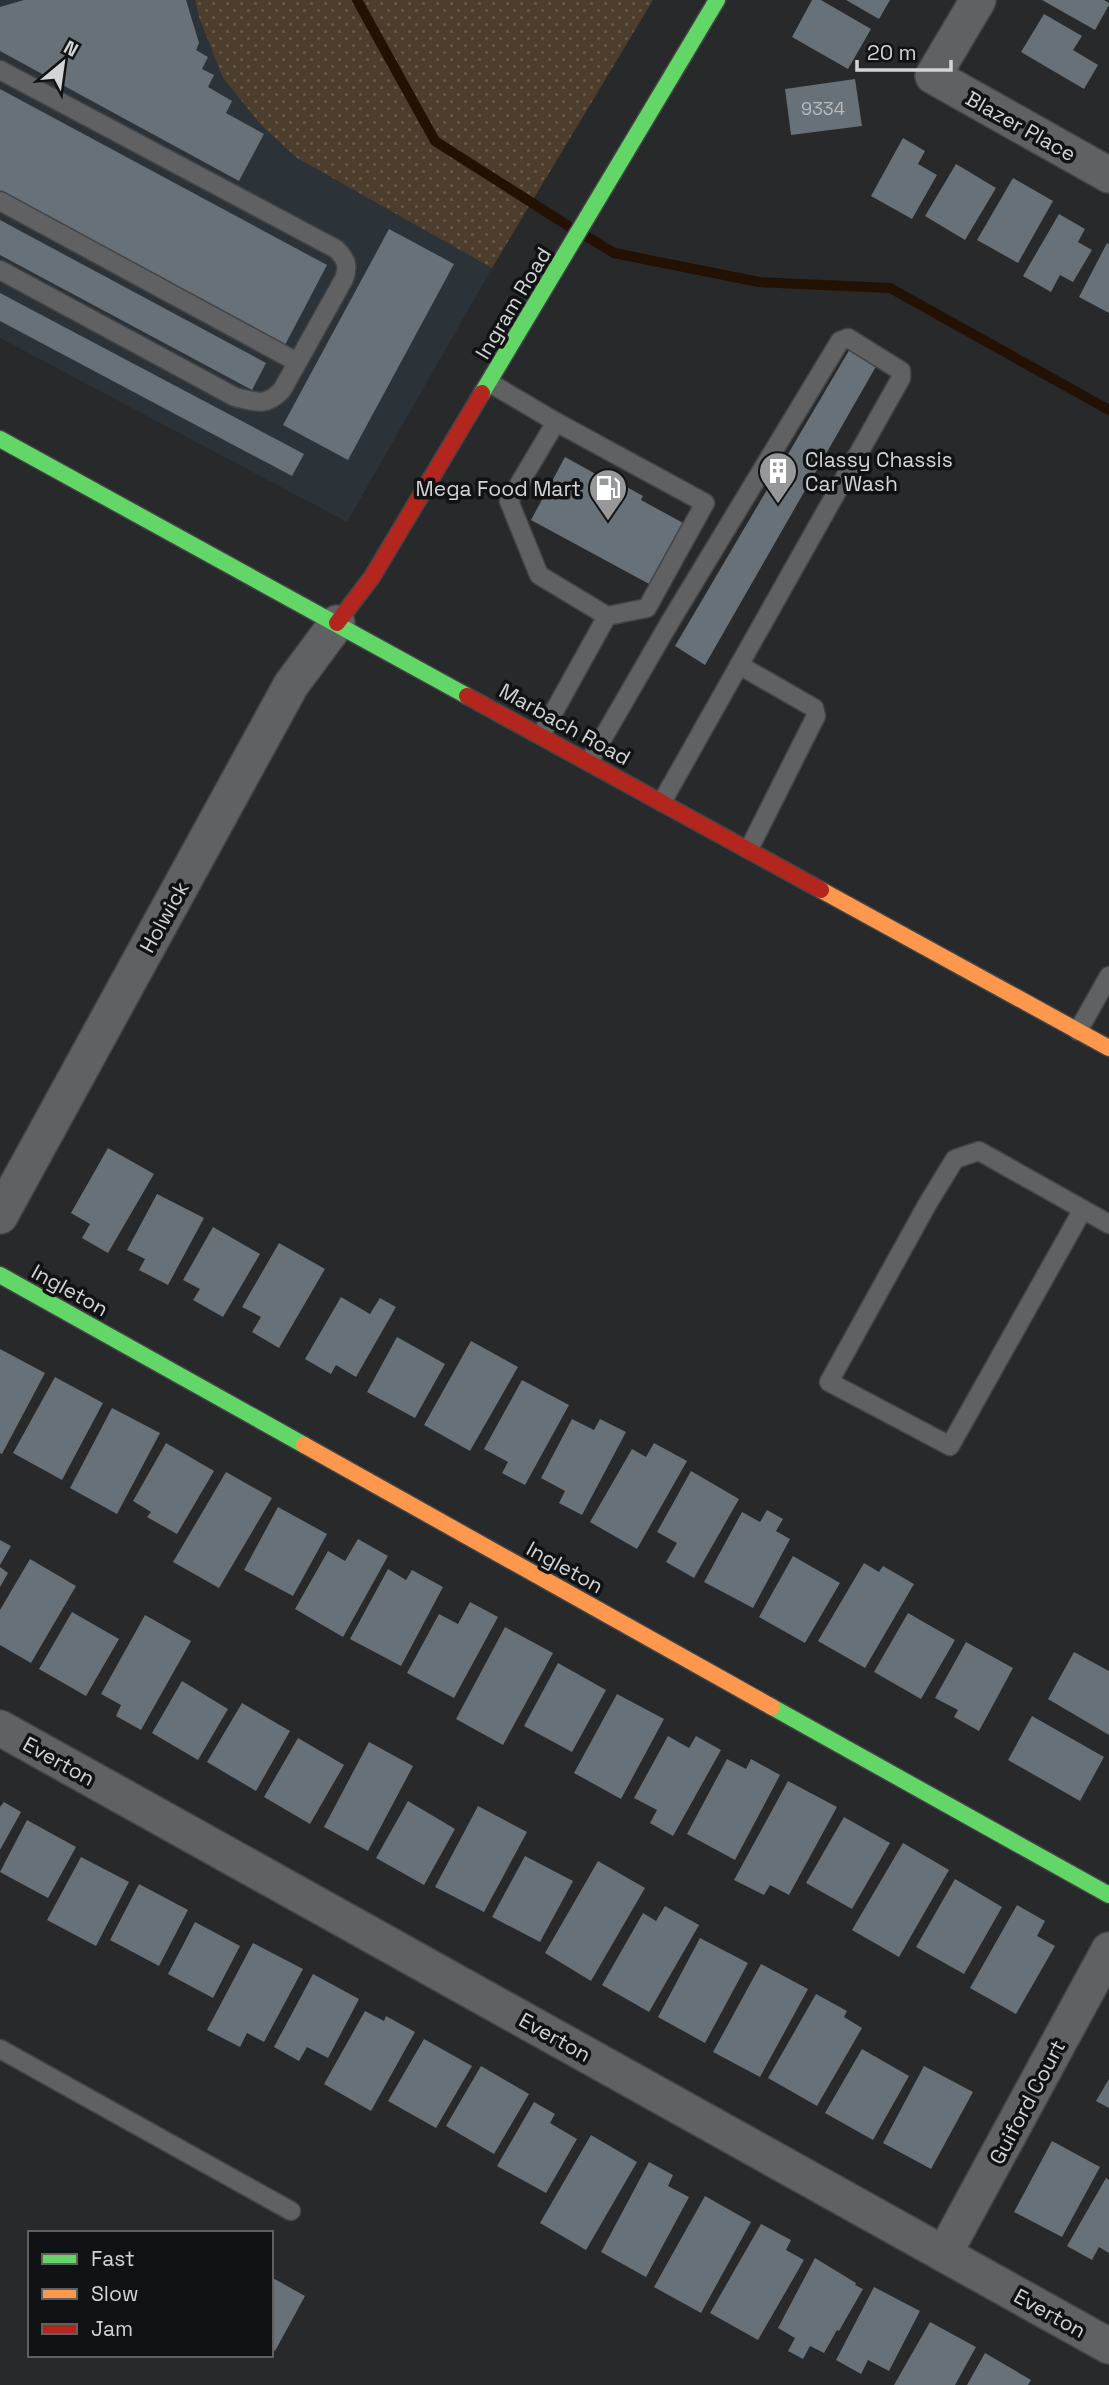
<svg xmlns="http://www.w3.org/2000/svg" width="1109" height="2385" viewBox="0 0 1109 2385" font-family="'Space Grotesk',sans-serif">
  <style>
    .built { fill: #2c3338 }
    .grass { fill: url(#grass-dots) }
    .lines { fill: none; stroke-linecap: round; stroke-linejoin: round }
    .stream { stroke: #231104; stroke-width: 10 }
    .building { fill: #687177 }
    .lane-casing { stroke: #434445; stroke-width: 21 }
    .street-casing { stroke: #434445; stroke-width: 38 }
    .fast-casing { stroke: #434445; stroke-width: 19 }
    .slow-casing { stroke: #434445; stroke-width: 19 }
    .jam-casing { stroke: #434445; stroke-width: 19 }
    .lane { stroke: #606162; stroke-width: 18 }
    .street { stroke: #606162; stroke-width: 35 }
    .fast { stroke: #63d668; stroke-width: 16 }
    .slow { stroke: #ff974d; stroke-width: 16 }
    .jam { stroke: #b3261e; stroke-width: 16 }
    .labels { text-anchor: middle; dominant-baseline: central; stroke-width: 7; stroke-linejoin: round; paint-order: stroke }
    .number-label { font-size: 18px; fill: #b8bbbe }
    .street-label { font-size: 21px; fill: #d2d4d5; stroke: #101213 }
    .poi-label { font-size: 21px; fill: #d2d4d5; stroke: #101213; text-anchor: start }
  </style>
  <defs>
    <pattern id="grass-dots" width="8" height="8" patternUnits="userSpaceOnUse" patternTransform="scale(1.75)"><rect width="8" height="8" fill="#4d3d2d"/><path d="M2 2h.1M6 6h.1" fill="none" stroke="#66584b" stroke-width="1.8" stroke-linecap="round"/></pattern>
  </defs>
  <rect width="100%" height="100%" fill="#27292a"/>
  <polygon class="built" points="0,0 195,0 199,17 297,158 492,268 347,522 0,338"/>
  <polygon class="grass" points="195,0 653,0 492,268 297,158 262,126 223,78 199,17"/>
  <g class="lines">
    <g class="stream">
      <polyline points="357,0 435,141 573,229"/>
      <polyline points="586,236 614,253 759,282 890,288 1109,410"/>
    </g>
  </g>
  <g class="building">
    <polygon points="24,0 186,0 199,43 196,50 208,57 202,69 214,75 208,87 232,101 226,113 264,134 239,181 0,51 0,7"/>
    <polygon points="812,0 821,0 871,29 848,69 792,37"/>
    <polygon points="846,0 890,0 879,19"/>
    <polygon points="1042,0 1104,0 1109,3 1109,5 1095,30"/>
    <polygon points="1044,14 1082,36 1073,50 1098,65 1084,89 1021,52"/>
    <polygon points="855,79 862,126 791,135 785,89"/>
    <polygon points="0,89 327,265 285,345 0,191"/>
    <polygon points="903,138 925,151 918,164 937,175 912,219 871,196"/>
    <polygon points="956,164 996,188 965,240 925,216"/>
    <polygon points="1013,178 1053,201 1018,263 977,240"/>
    <polygon points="1059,214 1085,229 1078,242 1092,250 1073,282 1060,275 1051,292 1023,276"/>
    <polygon points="0,220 266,363 252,390 0,255"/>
    <polygon points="389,229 454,264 348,460 283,425"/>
    <polygon points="1107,243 1109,244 1109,313 1079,297"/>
    <polygon points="0,293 304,454 292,476 0,321"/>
    <polygon points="851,347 878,363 705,665 675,646"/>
    <polygon points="565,457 603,478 605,475 643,496 641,500 685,524 651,585 531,520"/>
    <polygon points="108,1148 154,1174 108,1253 82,1238 90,1224 71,1213"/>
    <polygon points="157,1194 204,1218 168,1285 139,1270 145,1259 127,1250"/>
    <polygon points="213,1227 260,1254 223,1317 193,1300 200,1289 183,1280"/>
    <polygon points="279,1243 325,1269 279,1348 252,1332 261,1317 242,1307"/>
    <polygon points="341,1297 370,1314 380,1298 396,1307 356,1377 336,1365 331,1374 305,1359"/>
    <polygon points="397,1337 445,1364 415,1418 367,1392"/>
    <polygon points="471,1341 518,1367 470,1451 424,1425"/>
    <polygon points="0,1349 45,1373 2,1454 0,1453"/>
    <polygon points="55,1377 103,1403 62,1480 13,1453"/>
    <polygon points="522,1380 569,1405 525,1485 502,1473 508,1462 484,1449"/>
    <polygon points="112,1408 160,1433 117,1514 70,1488"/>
    <polygon points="572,1419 594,1430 600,1419 626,1432 582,1515 559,1503 565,1491 541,1478"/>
    <polygon points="166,1443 214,1471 177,1534 147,1517 151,1512 133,1501"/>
    <polygon points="654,1443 687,1461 637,1549 590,1522 632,1449 646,1457"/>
    <polygon points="691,1471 739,1499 694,1578 666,1562 677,1543 657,1532"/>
    <polygon points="226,1472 272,1498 219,1588 173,1562"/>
    <polygon points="278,1507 327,1534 293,1596 244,1570"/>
    <polygon points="767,1510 783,1519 776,1531 790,1539 753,1608 704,1582 742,1512 760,1522"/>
    <polygon points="358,1539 388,1556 343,1637 295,1609 328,1551 345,1561"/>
    <polygon points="0,1540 11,1546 0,1565"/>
    <polygon points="793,1556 840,1583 805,1643 759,1617"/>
    <polygon points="30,1559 76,1586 31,1663 0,1645 0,1610"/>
    <polygon points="864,1563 879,1572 883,1566 914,1584 865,1668 818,1641"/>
    <polygon points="0,1567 8,1573 0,1587"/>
    <polygon points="388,1569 406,1580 412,1570 443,1587 401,1666 350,1639"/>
    <polygon points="470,1602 498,1617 454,1698 407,1673 439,1614 458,1624"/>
    <polygon points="72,1612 119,1639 86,1696 39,1669"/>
    <polygon points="908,1613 955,1640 921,1699 874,1672"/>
    <polygon points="145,1615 191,1641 141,1730 116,1716 121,1705 101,1694"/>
    <polygon points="505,1627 553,1653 503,1745 456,1719"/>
    <polygon points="966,1642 1013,1668 979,1731 954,1717 958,1710 935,1698"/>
    <polygon points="1074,1652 1109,1671 1109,1735 1048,1699"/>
    <polygon points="558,1663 606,1690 572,1752 524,1726"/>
    <polygon points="182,1681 228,1709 198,1760 152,1733"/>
    <polygon points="617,1694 664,1719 621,1799 574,1773"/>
    <polygon points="242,1703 290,1731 256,1791 207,1762"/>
    <polygon points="1032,1716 1104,1757 1080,1801 1008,1760"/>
    <polygon points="668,1736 689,1748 696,1736 721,1750 673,1836 650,1823 657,1810 634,1798"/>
    <polygon points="298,1738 344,1765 310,1824 264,1797"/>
    <polygon points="369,1742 413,1766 368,1851 324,1827"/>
    <polygon points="727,1759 746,1769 751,1759 780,1775 735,1860 687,1834"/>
    <polygon points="788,1781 837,1807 789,1895 770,1885 764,1895 734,1880"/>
    <polygon points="408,1801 455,1829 424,1885 376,1858"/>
    <polygon points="4,1802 21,1812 0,1850 0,1807"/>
    <polygon points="478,1806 527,1832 484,1912 435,1887"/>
    <polygon points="844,1817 890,1843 852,1909 806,1883"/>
    <polygon points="27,1820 76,1847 48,1898 0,1872"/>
    <polygon points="903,1843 949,1870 899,1957 852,1930"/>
    <polygon points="525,1856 573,1881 540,1942 492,1917"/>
    <polygon points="81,1857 129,1882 96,1946 47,1920"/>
    <polygon points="598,1861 645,1888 591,1981 545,1953"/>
    <polygon points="955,1879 1002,1907 964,1974 916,1947"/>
    <polygon points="139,1884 188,1910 159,1966 110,1940"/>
    <polygon points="1017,1905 1045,1921 1037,1936 1055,1946 1016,2014 970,1988"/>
    <polygon points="665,1906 699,1925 649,2012 602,1985 643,1913 656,1921"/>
    <polygon points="195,1922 240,1946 213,1998 168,1974"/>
    <polygon points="700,1938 748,1963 705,2043 658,2017"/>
    <polygon points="253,1943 303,1969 264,2042 247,2033 240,2047 207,2030"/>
    <polygon points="761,1964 808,1989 760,2077 713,2052"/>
    <polygon points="313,1974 359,1999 328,2058 307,2047 299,2061 274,2047"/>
    <polygon points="816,1994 847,2011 844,2017 862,2028 817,2106 768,2078"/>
    <polygon points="365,2011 384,2021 386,2016 415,2032 371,2111 324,2084"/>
    <polygon points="424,2039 472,2066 436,2128 388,2101"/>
    <polygon points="862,2049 909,2076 873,2140 825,2113"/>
    <polygon points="481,2066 529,2094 494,2154 446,2126"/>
    <polygon points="924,2066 973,2092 931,2169 883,2143"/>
    <polygon points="1109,2079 1109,2108 1096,2101"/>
    <polygon points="534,2102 555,2114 550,2123 577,2139 546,2193 497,2166"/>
    <polygon points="591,2135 637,2162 586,2250 540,2223"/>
    <polygon points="1052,2141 1100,2167 1062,2237 1014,2212"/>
    <polygon points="649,2162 673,2175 668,2186 689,2197 646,2277 601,2252"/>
    <polygon points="1106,2178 1109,2180 1109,2253 1099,2247 1092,2260 1067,2246"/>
    <polygon points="705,2196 751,2222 701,2313 654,2287"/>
    <polygon points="761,2224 791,2240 786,2250 804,2260 758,2340 710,2313"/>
    <polygon points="815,2258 856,2283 855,2285 863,2289 839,2331 837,2330 824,2353 810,2346 803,2359 788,2351 795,2338 778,2328"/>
    <polygon points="271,2277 305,2296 275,2351 271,2348"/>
    <polygon points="874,2287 920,2311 889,2371 868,2360 861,2374 836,2360"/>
    <polygon points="930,2322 976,2347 955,2385 894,2385"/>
    <polygon points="985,2353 1031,2380 1028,2385 967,2385"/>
  </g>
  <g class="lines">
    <defs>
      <g id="lane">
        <path d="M0,70L336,249C346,259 349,265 344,279L282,390C266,407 256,402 235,397L0,270"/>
        <polyline points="0,201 297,362"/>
        <polyline points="490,383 556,422 705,503 647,608 607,616 541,735"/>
        <polyline points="556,422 509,501 539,575 607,616"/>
        <polyline points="739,665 814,708 816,716 749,849"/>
        <polyline points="589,762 670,622 840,341 848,338 901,371 901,378 662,802"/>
        <polyline points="1078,1031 1109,976"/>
        <polyline points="1082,1211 950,1446 829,1382 928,1203 955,1159 979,1151 1109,1224"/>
        <polyline points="0,2049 291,2211"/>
      </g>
      <g id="street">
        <polyline points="978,0 933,76 1109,175"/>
        <polyline points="0,1216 291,685 337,623"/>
        <polyline points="0,1728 1109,2346"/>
        <polyline points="944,2254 1109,1950"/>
      </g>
      <g id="fast">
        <polyline points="482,393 717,0"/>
        <polyline points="0,439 467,696"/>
        <polyline points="0,1275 304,1445"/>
        <polyline points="772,1707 1109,1895"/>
      </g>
      <g id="slow">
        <polyline points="821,890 1109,1048"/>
        <polyline points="304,1445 772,1707"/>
      </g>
      <g id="jam">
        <polyline points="337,623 372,577 482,393"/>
        <polyline points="467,696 821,890"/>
      </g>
    </defs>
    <use href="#lane" class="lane-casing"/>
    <use href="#street" class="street-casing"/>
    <use href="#fast" class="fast-casing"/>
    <use href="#slow" class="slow-casing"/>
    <use href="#jam" class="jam-casing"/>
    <use href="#lane" class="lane"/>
    <use href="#street" class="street"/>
    <use href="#fast" class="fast"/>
    <use href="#slow" class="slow"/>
    <use href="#jam" class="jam"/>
  </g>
  <defs>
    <symbol id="building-pin" viewBox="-11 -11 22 30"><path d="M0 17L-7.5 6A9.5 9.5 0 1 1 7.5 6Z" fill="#969899" stroke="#101213"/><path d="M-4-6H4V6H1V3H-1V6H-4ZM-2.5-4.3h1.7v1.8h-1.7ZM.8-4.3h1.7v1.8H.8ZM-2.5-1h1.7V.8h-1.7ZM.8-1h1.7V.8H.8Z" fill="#fff"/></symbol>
    <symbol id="fuel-pin" viewBox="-11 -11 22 30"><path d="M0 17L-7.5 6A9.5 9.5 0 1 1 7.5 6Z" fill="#969899" stroke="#101213"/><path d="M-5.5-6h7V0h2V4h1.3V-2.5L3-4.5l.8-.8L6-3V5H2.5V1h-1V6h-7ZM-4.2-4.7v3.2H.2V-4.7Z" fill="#fff"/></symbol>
  </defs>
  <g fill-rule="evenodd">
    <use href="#building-pin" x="756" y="449" width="44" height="60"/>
    <use href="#fuel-pin" x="586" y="466" width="44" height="60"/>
  </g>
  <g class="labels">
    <g class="number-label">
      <text x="823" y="108">9334</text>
    </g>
    <g class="street-label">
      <text transform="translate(1021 126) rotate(29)">Blazer Place</text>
      <text transform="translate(513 303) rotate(-59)">Ingram Road</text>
      <text transform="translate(565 724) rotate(29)">Marbach Road</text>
      <text transform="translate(164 917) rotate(-61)">Holwick</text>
      <text transform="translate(70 1290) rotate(29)">Ingleton</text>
      <text transform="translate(565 1567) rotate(29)">Ingleton</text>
      <text transform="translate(59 1761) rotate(29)">Everton</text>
      <text transform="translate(555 2037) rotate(29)">Everton</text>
      <text transform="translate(1027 2102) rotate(-62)">Guiford Court</text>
      <text transform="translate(1050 2313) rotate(29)">Everton</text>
    </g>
    <g class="poi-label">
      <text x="805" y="459">Classy Chassis<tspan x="805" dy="24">Car Wash</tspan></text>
      <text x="581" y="488" text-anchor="end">Mega Food Mart</text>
    </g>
  </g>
  <rect x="28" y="2231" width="245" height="126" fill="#101213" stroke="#5e6061" stroke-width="2"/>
  <rect x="42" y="2254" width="35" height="10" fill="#63d668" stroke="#5e6061" stroke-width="2"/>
  <text x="91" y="2266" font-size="21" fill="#d2d4d5">Fast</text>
  <rect x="42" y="2289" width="35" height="10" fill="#ff974d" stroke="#5e6061" stroke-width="2"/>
  <text x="91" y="2301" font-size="21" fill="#d2d4d5">Slow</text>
  <rect x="42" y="2324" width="35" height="10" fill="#b3261e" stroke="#5e6061" stroke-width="2"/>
  <text x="91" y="2336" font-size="21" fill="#d2d4d5">Jam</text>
  <g transform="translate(63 63) rotate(29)" stroke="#101213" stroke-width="5" paint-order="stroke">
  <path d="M0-5L12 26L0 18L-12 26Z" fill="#d2d4d5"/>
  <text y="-10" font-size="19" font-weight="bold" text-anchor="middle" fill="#d2d4d5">N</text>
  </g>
  <path d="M857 60v10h94v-10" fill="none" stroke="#d2d4d5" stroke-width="3.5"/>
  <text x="867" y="60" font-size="21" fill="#d2d4d5" stroke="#101213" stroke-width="5" paint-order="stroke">20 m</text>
</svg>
